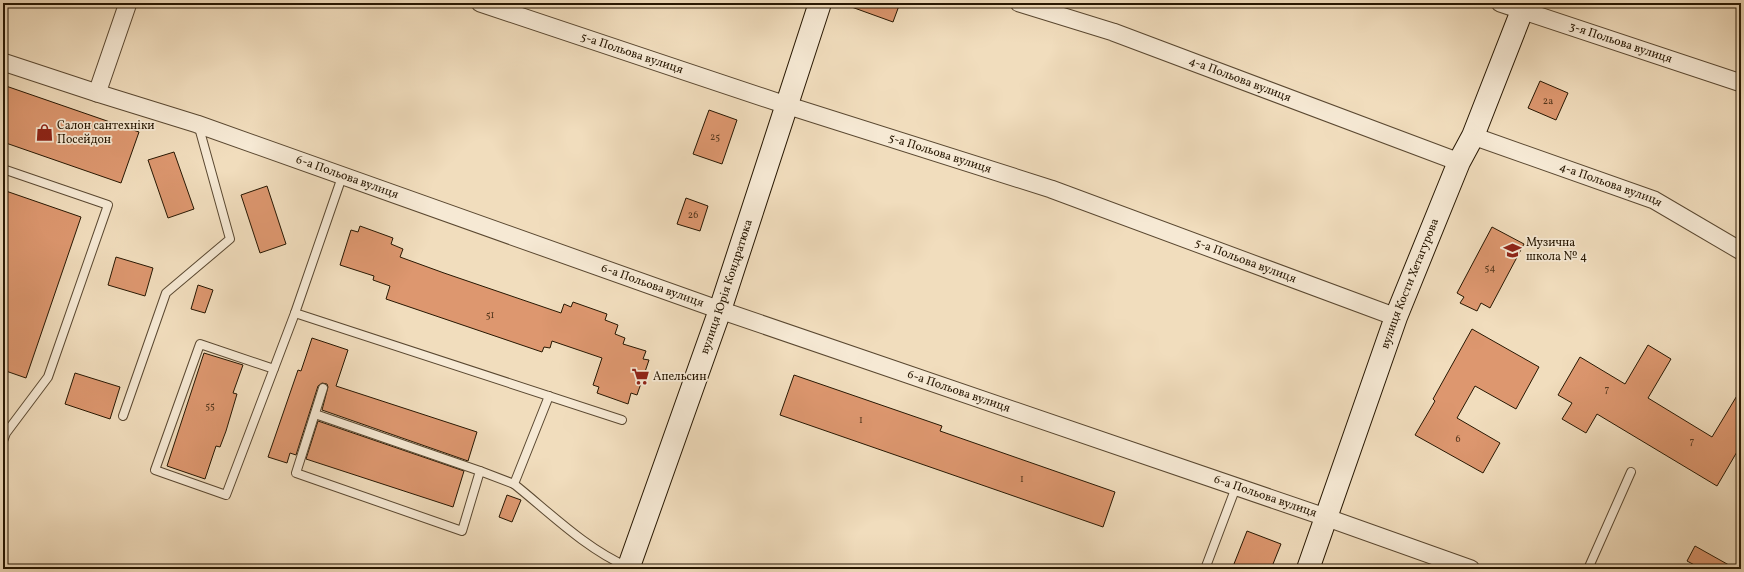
<svg xmlns="http://www.w3.org/2000/svg" width="1744" height="572" viewBox="0 0 1744 572" font-family="Vollkorn,serif">
  <style>
    .building { fill: #dd976f; stroke: #271702 }
    .lines { fill: none; stroke-linecap: round; stroke-linejoin: round }
    .lane-casing { stroke: #5a4831; stroke-width: 10 }
    .street-casing { stroke: #5a4831; stroke-width: 19 }
    .secondary-casing { stroke: #271702; stroke-width: 24 }
    .lane { stroke: #f6e9d4; stroke-width: 8 }
    .street { stroke: #f6e9d4; stroke-width: 17 }
    .secondary { stroke: #f6e9d4; stroke-width: 22 }
    .labels { text-anchor: middle; dominant-baseline: central; stroke-width: 3.5; stroke-linejoin: round; paint-order: stroke }
    .number-label { font-size: 10px; fill: #54371d }
    .street-label { font-size: 12px; fill: #271702; stroke: #f6e9d4 }
    .poi-label { font-size: 12px; fill: #271702; stroke: #f6e9d4; text-anchor: start }
  </style>
  <rect width="100%" height="100%" fill="#f1ddbd"/>
  <filter id="stains"><feTurbulence type="fractalNoise" baseFrequency=".005" numOctaves="4"/><feColorMatrix values="0 0 0 0 .2 0 0 0 0 .09 0 0 0 0 .02 0 0 0 .5 -.17"/></filter>
  <radialGradient id="worn" r=".72"><stop offset=".6" stop-color="#630" stop-opacity="0"/><stop offset="1" stop-color="#630" stop-opacity=".3"/></radialGradient>
  <g class="building">
    <polygon points="846,3 900,3 893,22 846,5"/>
    <polygon points="1540,81 1568,93 1556,120 1528,108"/>
    <polygon points="3,85 139,132 121,183 3,142"/>
    <polygon points="709,110 737,120 722,164 693,154"/>
    <polygon points="174,152 194,209 168,218 148,160"/>
    <polygon points="267,186 286,244 260,253 241,195"/>
    <polygon points="3,190 81,217 26,378 3,370"/>
    <polygon points="686,198 708,206 700,231 677,224"/>
    <polygon points="360,226 393,238 391,244 403,249 400,257 444,273 561,313 564,304 571,307 573,302 607,314 605,320 618,325 615,334 625,338 623,344 646,351 643,359 649,360 637,395 631,393 628,404 597,393 599,387 593,385 602,358 552,341 550,348 544,347 542,352 386,299 390,286 373,280 374,276 340,265 351,230 358,232"/>
    <polygon points="1492,227 1524,244 1490,308 1481,303 1477,311 1460,303 1464,297 1457,293"/>
    <polygon points="116,257 153,268 145,296 108,285"/>
    <polygon points="198,285 213,290 205,313 191,309"/>
    <polygon points="1472,329 1539,367 1516,409 1475,386 1457,418 1500,443 1483,473 1415,435 1435,401 1433,399"/>
    <polygon points="312,338 348,350 336,386 477,432 468,461 322,410 328,387 327,384 322,383 318,386 296,455 290,453 287,463 268,457 298,370 301,371"/>
    <polygon points="1648,345 1671,359 1648,398 1712,437 1741,389 1741,445 1717,486 1597,414 1586,433 1562,419 1572,403 1558,395 1580,357 1625,384"/>
    <polygon points="204,353 243,365 233,393 237,394 226,431 220,447 216,446 205,479 167,466"/>
    <polygon points="75,373 120,387 110,419 65,404"/>
    <polygon points="794,375 942,426 940,431 1115,492 1103,527 780,415"/>
    <polygon points="318,421 464,471 453,507 306,459"/>
    <polygon points="507,495 521,500 512,522 499,517"/>
    <polygon points="1247,531 1281,544 1271,569 1232,569"/>
    <polygon points="1695,546 1736,569 1702,569 1687,561"/>
  </g>
  <g class="lines">
    <defs>
      <g id="lane">
        <polyline points="3,169 108,205 48,377 6,433 3,441"/>
        <polyline points="343,174 295,313 622,420"/>
        <polyline points="274,369 200,344 155,470 226,495 295,313"/>
        <polyline points="323,388 296,473 462,531 480,471 514,484"/>
        <path d="M549,396L514,484C549,512 586,549 628,567"/>
        <polyline points="315,414 480,471"/>
        <polyline points="123,416 166,293 230,239 198,124"/>
        <polyline points="1205,569 1236,487"/>
        <polyline points="1588,569 1631,472"/>
      </g>
      <g id="street">
        <path id="s1" d="M480,3L786,105L1051,189L1396,317"/>
        <path id="s2" d="M1019,3L1113,32L1459,162"/>
        <path id="s3" d="M1500,3L1741,83"/>
        <path id="s4" d="M3,62L97,93L197,124L720,310L1325,517L1471,569"/>
        <polyline points="97,93 128,3"/>
        <path id="s5" d="M1473,136L1654,200L1741,251"/>
      </g>
      <g id="secondary">
        <path id="s6" d="M628,569L720,310L820,3"/>
        <path id="s7" d="M1308,569L1396,317L1459,162L1473,136L1525,3"/>
      </g>
    </defs>
    <use href="#lane" class="lane-casing"/>
    <use href="#street" class="street-casing"/>
    <use href="#secondary" class="secondary-casing"/>
    <use href="#lane" class="lane"/>
    <use href="#street" class="street"/>
    <use href="#secondary" class="secondary"/>
  </g>
  <defs>
    <symbol id="shop-bare" viewBox="-9 -9 18 18"><path d="M-5-2.5h2.3a2.7 3.5 0 0 1 5.4 0H5L5.5 6h-11ZM-1.5-2.5h3a1.5 2.3 0 0 0-3 0Z" fill="#8f2418" stroke="#f6e9d4" stroke-width="2.5" paint-order="stroke"/></symbol>
    <symbol id="school-bare" viewBox="-9 -9 18 18"><path d="M0-5L7-2L0 1L-7-2ZM-4 1L0 2.5L4 1V4Q0 6-4 4Z" fill="#8f2418" stroke="#f6e9d4" stroke-width="2.5" paint-order="stroke"/></symbol>
    <symbol id="supermarket-bare" viewBox="-9 -9 18 18"><path d="M-6-5.5h2.5l.6 2H6L4.5 2H-2.5L-4.4-4H-6ZM-1.5 3.2a1.3 1.3 0 1 0 .1 0ZM3 3.2a1.3 1.3 0 1 0 .1 0Z" fill="#8f2418" stroke="#f6e9d4" stroke-width="2.5" paint-order="stroke"/></symbol>
  </defs>
  <g fill-rule="evenodd">
    <use href="#shop-bare" x="32" y="120" width="25" height="25"/>
    <use href="#school-bare" x="1500" y="238" width="25" height="25"/>
    <use href="#supermarket-bare" x="628" y="364" width="25" height="25"/>
  </g>
  <g class="labels">
    <g class="number-label">
      <text x="1548" y="101">2а</text>
      <text x="715" y="137">25</text>
      <text x="693" y="215">26</text>
      <text x="1490" y="268">54</text>
      <text x="490" y="315">51</text>
      <text x="1607" y="389">7</text>
      <text x="210" y="406">55</text>
      <text x="861" y="420">1</text>
      <text x="1458" y="439">6</text>
      <text x="1692" y="441">7</text>
      <text x="1022" y="479">1</text>
    </g>
    <g class="street-label">
      <text stroke="none"><textPath href="#s3" startOffset="127">3-я Польова вулиця</textPath></text>
      <text stroke="none"><textPath href="#s1" startOffset="160">5-а Польова вулиця</textPath></text>
      <text stroke="none"><textPath href="#s2" startOffset="234">4-а Польова вулиця</textPath></text>
      <text stroke="none"><textPath href="#s1" startOffset="484">5-а Польова вулиця</textPath></text>
      <text stroke="none"><textPath href="#s4" startOffset="363">6-а Польова вулиця</textPath></text>
      <text stroke="none"><textPath href="#s5" startOffset="146">4-а Польова вулиця</textPath></text>
      <text stroke="none"><textPath href="#s1" startOffset="808">5-а Польова вулиця</textPath></text>
      <text stroke="none"><textPath href="#s7" startOffset="303">вулиця Кости Хетагурова</textPath></text>
      <text stroke="none"><textPath href="#s4" startOffset="687">6-а Польова вулиця</textPath></text>
      <text stroke="none"><textPath href="#s6" startOffset="299">вулиця Юрія Кондратюка</textPath></text>
      <text stroke="none"><textPath href="#s4" startOffset="1011">6-а Польова вулиця</textPath></text>
      <text stroke="none"><textPath href="#s4" startOffset="1335">6-а Польова вулиця</textPath></text>
    </g>
    <g class="poi-label">
      <text x="57" y="126">Салон сантехніки<tspan x="57" dy="14">Посейдон</tspan></text>
      <text x="1526" y="243">Музична<tspan x="1526" dy="14">школа № 4</tspan></text>
      <text x="653" y="377">Апельсин</text>
    </g>
  </g>
  <rect width="1744" height="572" fill="none" stroke="#f1ddbd" stroke-width="16"/>
  <rect x="4" y="4" width="1736" height="564" fill="none" stroke="#271702" stroke-width="2"/>
  <rect x="8" y="8" width="1728" height="556" fill="none" stroke="#271702"/>
  <rect width="100%" height="100%" filter="url(#stains)"/>
  <rect width="100%" height="100%" fill="url(#worn)"/>
</svg>
